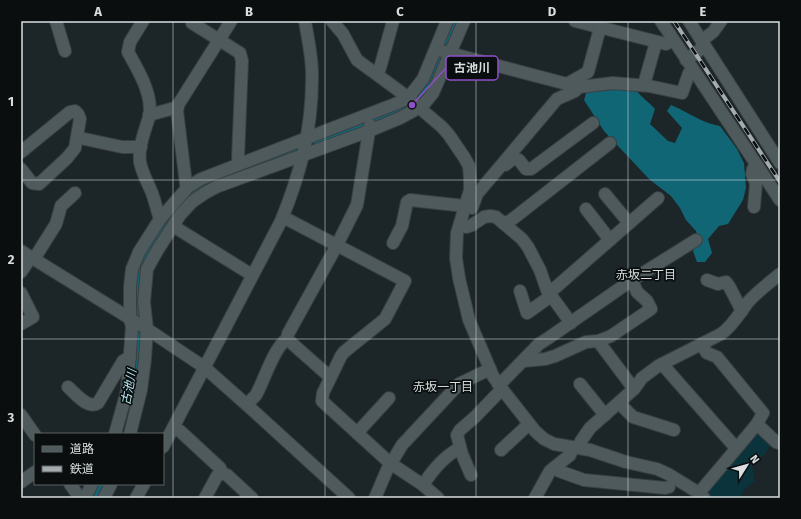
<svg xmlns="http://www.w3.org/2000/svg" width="801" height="519" viewBox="0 0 801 519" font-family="'Fira Sans','Noto Sans JP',sans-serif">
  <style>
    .green { fill: #0b333c }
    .forest { fill: #116676 }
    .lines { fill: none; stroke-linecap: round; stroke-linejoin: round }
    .river { stroke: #146778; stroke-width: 16 }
    .minor-casing { stroke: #394042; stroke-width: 14 }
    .minor { stroke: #4f5a5c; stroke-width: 12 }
    .rail-casing { stroke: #a5acae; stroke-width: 4 }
    .rail { stroke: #0a0e0f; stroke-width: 2.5; stroke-dasharray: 8; stroke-linecap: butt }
    .grid { fill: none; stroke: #d9dfe1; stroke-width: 1; stroke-opacity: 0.55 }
    .labels { text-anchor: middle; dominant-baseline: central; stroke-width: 3.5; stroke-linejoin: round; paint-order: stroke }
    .neighbourhood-label { font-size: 12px; fill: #d9dfe1; stroke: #0a0e0f }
    .water-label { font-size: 12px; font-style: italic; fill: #bcebf7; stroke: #0a0e0f }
    .leader { fill: none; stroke: #8e50c6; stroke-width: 1.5 }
    .callout-dot { fill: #8e50c6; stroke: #0a0e0f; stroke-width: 1.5 }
    .callout { fill: #0a0e0f; stroke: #8e50c6; stroke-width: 1.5 }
    .callout-label { font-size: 12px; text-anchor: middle; font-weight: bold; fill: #d9dfe1 }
    .neatline { fill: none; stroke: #d9dfe1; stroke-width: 1.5 }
    .grid-label { font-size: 13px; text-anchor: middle; font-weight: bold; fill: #d9dfe1 }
  </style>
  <rect width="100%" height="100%" fill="#1c2528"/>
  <polygon class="green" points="759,429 773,441 764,455 752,466 755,481 746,488 739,498 712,498 705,491"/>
  <path class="forest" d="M619,88L635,89C641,97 649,102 655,109L650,124L668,141L675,143L682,128L667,111L671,105C688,112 702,123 720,126L737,149L744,163L746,188L743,200L728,224L719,226L708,239L712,253L705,262H697L693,251L698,237L696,231L686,220L680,208L671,196L649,179L604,131L584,100L587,90Z"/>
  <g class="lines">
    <g class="river">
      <polyline points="321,141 403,110 412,105 425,91 456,21"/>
      <polyline points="139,311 138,285 147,250 168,218 188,196 204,185 294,151"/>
      <polyline points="132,378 139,340"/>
      <polyline points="93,498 100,484"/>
    </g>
    <defs>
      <g id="minor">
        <polyline points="56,21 65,51"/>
        <path d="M143,21L130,42L128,52C138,70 154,96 149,117C145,131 138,147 140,162C142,173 148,183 152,193C155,201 157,211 160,219"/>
        <polyline points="193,21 192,23 240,53 242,61 238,158 240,163"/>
        <polyline points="332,21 343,34 357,60 402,93 442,127 449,135 464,157 469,166 470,179 470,190 457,233 456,258 459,278 469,320 493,376 502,389 535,431 544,439 554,444 590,450 626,462 657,469 668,474 699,493 704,498"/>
        <polyline points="575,21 666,44 673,40"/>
        <polyline points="661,21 780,200"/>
        <polyline points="689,21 780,163"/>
        <polyline points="442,51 567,84 588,72 600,28"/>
        <polyline points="686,60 701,49 705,38 713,32 721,21"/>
        <polyline points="377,74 380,68 393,21"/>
        <polyline points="645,81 656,42"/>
        <polyline points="149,115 178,107"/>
        <polyline points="80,138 122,147 141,147"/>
        <polyline points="21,152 70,112 75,111 78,114 80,119 75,148 67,158 39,184 32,183 21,169"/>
        <polyline points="505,165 514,158 519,160 526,169 531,169 593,123"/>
        <polyline points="188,187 186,184 177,111 178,105 231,21"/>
        <polyline points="605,194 629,223"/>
        <polyline points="754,207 756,183 752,174 753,169 757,165"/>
        <polyline points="472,208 477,194 557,99 575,91 579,87 613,83 649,86 682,93 689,73 693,70"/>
        <polyline points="586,209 610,240"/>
        <polyline points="283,217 405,281 385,319 344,352 341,356 323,393 322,401 390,463 423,485 438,498"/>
        <polyline points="503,223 510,221 610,143"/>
        <polyline points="173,226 252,275"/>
        <polyline points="466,227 472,225 484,217 490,216 496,217 522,239 528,247 540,270 547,290 571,323"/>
        <polyline points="393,243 402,226 407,202 410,200 465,206"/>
        <polyline points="21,251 147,329 204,367 247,405 349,498"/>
        <polyline points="34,259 56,224 61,206 75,193"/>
        <polyline points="21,272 31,257"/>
        <polyline points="707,280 718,284 726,282 729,286 742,311"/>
        <polyline points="547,290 555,288 658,198"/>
        <polyline points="520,291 527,313 551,296"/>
        <polyline points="21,293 33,317 21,324"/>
        <polyline points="598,341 634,389"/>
        <polyline points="523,361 545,359 555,356 586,342 598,341 611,336 651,309 647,301 637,292 632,280"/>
        <polyline points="662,364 736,448"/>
        <polyline points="330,377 287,339 288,334 337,245 357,205 370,125"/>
        <polyline points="498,384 504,380 539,344 547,339 632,280 696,240"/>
        <polyline points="580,384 605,415"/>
        <path d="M68,387C76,394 88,410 98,403L123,361L130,357"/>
        <polyline points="619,403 633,417 674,430"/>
        <path d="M247,405C250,401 253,398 256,395C264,381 274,347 287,339"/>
        <polyline points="21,415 35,435"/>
        <polyline points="757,424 776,442 779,443"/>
        <polyline points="174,427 180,431 220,468 222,473 227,475 252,498"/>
        <polyline points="357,433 389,398"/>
        <polyline points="115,434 127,391 132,327 130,319 130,287 132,269 139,252 160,219 188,187 201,179 395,104 408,98 423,79 447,21"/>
        <polyline points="130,434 141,390 145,359 147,329 144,302 147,269 157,251 180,215 192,202 205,193 216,187 369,131 400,118 413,111 424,104 433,93 464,21"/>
        <path d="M163,447L281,221C300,175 312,130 312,79C313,60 308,40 305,21"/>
        <path d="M579,448L581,441L590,428L634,389L642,378L658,366L721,334C733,326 740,312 749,301C758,291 769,283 780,274"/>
        <polyline points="501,450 529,424"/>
        <polyline points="555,467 559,471 584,480 665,488 669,487"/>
        <polyline points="471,475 462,454 457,435 460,430 475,417 502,389"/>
        <polyline points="21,482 35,472"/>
        <polyline points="70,484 80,498"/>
        <path d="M423,485C432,471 444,456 460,448"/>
        <polyline points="699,493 757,424 763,413 717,357 707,353 701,344"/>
        <polyline points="85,498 92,484"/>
        <polyline points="104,498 111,484"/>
        <polyline points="136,498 144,484"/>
        <polyline points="205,498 217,476 222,473"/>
        <polyline points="375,498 387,470 402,445 459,384 490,369"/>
        <polyline points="535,498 550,471 570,455 573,447"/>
      </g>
    </defs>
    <use href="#minor" class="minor-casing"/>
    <use href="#minor" class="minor"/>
    <defs>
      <polyline id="rail" points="674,21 780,182"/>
    </defs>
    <use href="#rail" class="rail-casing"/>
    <use href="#rail" class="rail"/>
  </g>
  <path class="grid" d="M173,21V498M325,21V498M476,21V498M628,21V498M21,180H780M21,339H780"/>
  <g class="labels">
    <g class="neighbourhood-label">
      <text x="646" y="275">赤坂二丁目</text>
      <text x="443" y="387">赤坂一丁目</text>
    </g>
    <g class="water-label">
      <text transform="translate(129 387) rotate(-79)">古池川</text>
    </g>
  </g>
  <path class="leader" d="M412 105L446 68"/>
  <circle class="callout-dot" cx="412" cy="105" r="4"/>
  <rect class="callout" x="446" y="56" width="52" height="24" rx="4"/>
  <g class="callout-label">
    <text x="472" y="72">古池川</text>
  </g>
  <rect width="801" height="519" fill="none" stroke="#0a0e0f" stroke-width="44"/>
  <rect x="34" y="433" width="130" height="52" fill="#0a0e0f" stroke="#5d6263"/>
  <rect x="42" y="446" width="20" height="6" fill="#4f5a5c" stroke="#5d6263"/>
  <text x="70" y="453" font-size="12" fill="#d9dfe1">道路</text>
  <rect x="42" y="466" width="20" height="6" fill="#a5acae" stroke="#5d6263"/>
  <text x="70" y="473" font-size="12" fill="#d9dfe1">鉄道</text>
  <g transform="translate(747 465) rotate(53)" stroke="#0a0e0f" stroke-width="3" paint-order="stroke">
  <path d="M0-3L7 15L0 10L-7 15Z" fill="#d9dfe1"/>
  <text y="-6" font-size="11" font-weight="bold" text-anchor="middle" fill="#d9dfe1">N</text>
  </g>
  <rect x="22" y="22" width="757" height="475" class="neatline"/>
  <g class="grid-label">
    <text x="98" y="16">A</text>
    <text x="249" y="16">B</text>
    <text x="400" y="16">C</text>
    <text x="552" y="16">D</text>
    <text x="703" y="16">E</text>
    <text x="11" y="106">1</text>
    <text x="11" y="264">2</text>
    <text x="11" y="422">3</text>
  </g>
</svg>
